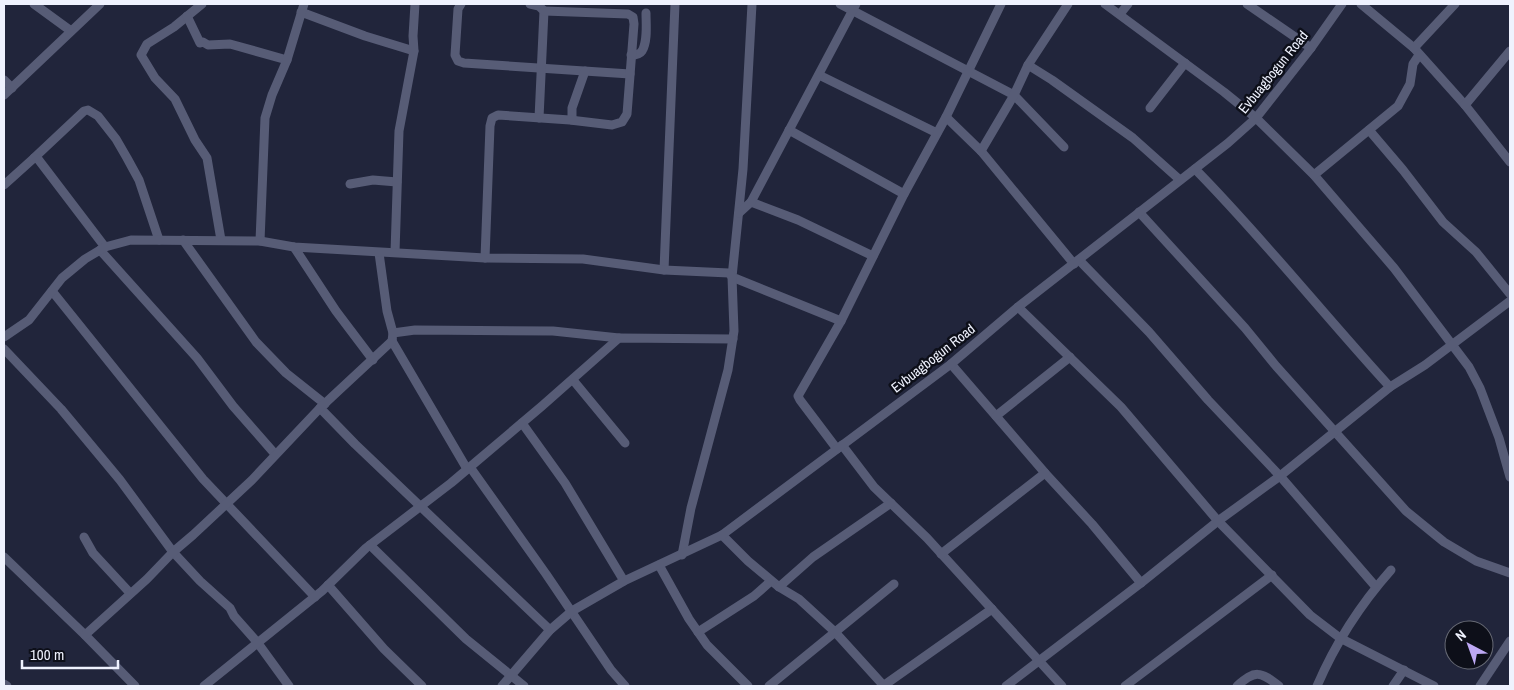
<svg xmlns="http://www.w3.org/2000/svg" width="1514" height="690" viewBox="0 0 1514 690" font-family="'Archivo Narrow',sans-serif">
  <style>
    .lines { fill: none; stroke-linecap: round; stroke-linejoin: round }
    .minor { stroke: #575c76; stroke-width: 9 }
    .labels { text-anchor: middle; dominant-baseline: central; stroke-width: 5; stroke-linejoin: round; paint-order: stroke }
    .street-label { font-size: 14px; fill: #eff2fe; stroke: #0d0f19 }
  </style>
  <rect width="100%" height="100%" fill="#21253b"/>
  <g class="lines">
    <g class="minor">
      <polyline points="34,4 71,31"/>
      <polyline points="202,4 174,27 147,44 141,55 155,78 175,99 195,140 207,158 221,240"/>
      <polyline points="461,4 458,9 455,55 458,61 464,63 630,74"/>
      <polyline points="530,4 539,6 544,11 539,118"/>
      <polyline points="752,4 743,169 732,277 841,321"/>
      <polyline points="840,4 1014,95 1064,147"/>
      <polyline points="1105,4 1224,92 1256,118 1314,175 1394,268 1469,367 1480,388 1499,438 1510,477"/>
      <polyline points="1247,4 1311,48"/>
      <polyline points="1361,4 1414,48 1465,105 1510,162"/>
      <polyline points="301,12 365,36 414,51"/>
      <polyline points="1120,14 1128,4"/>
      <polyline points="187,16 200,43 203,42 208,45 230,44 287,60"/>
      <polyline points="1414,48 1455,4"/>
      <path d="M631,55C635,55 640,54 642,51C648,41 646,24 646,13"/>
      <polyline points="1028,65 1052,80 1133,138 1180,180"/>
      <polyline points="819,75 937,133"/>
      <polyline points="4,80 12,88"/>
      <polyline points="4,95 100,4"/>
      <polyline points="1465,105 1510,51"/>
      <polyline points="1150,108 1185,63"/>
      <polyline points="946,117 981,151 1074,264"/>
      <polyline points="572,120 572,108 585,71"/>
      <polyline points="789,130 904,194"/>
      <polyline points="1369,130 1403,170 1443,222 1476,252 1510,294"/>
      <polyline points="981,151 1014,95 1028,65 1068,4"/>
      <polyline points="34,158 84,111 88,110 98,116 116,139 127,158 139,180 159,240"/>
      <path d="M1195,169C1263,238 1324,315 1390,387"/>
      <polyline points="1314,175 1398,106 1410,84 1413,64 1419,55"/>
      <polyline points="350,184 373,180 397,182"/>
      <polyline points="4,185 34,158 38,159 105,247"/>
      <polyline points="751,202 798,220 873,256"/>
      <polyline points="1139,212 1245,328 1276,366 1406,511 1444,542 1476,561 1510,573"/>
      <polyline points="739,213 751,202 856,4"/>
      <polyline points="183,240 256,342 286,373 325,404"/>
      <polyline points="260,241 265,118 272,95 287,60 304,4"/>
      <polyline points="294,247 336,311 373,360"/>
      <polyline points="100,250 197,358 233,406 275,454"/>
      <polyline points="395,252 399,131 414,51 413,36 415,4"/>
      <polyline points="379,253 387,311 393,333"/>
      <polyline points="485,258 490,126 492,118 498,115 570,120 612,125 622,122 627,114 634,24 633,17 628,14 544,11"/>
      <polyline points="1079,260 1149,332 1208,400 1280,476 1376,587"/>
      <polyline points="664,270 675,4"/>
      <polyline points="52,291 203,479 315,597"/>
      <polyline points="1018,307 1121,407 1218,521 1310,615 1340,638 1434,686"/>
      <polyline points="4,337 29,320 62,278 85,259 105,247 131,240 260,241 294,247 485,258 583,259 664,270 729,273 732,277 734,331 728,370 691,508 682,555"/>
      <polyline points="392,341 467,469"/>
      <polyline points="4,349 61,409 120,480 173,552 200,581 230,608 234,616 257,642 289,686"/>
      <polyline points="951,364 1045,473 1092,524 1141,583"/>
      <polyline points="573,380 625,443"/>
      <polyline points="320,408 355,444 550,630"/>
      <polyline points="996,416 1070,357"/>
      <polyline points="522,423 565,483 624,581"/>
      <polyline points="842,445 874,487 927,538 1062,686"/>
      <polyline points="837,449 800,400 798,396 841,321 904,194 946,117 1001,4"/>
      <polyline points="470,467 546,574 611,670 625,686"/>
      <polyline points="722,535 748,561 779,587 799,599 835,632 884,686"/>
      <polyline points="84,537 93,553 130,593"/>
      <polyline points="370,545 466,639 524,686"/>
      <polyline points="941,554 1045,473"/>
      <polyline points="4,557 85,635 135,686"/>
      <polyline points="659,565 689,619 707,645 748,686"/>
      <polyline points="328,585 384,649 422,686"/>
      <polyline points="779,587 813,557 891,503"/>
      <polyline points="698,632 754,596 771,581"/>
      <polyline points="85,635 147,579 173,552 193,535 252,480 320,408 392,341 393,333 415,330 553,331 619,338"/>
      <polyline points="4,684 7,686"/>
      <polyline points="204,686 322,591 366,548 451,483 542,406 619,338 733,339"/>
      <polyline points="502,686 550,630 572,611 624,581 722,535 951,364 1018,307 1228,143 1256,118 1311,48 1342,4"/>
      <polyline points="769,686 894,584"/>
      <polyline points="883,686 992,609"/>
      <polyline points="1006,686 1141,583 1218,521 1280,476 1390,387 1425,365 1510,301"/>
      <polyline points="1125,686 1272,575"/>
      <path d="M1237,686C1255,670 1260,671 1279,686"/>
      <path d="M1317,686C1336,642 1359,606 1391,570"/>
      <polyline points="1393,686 1404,670"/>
      <polyline points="1480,686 1510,641"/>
    </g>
  </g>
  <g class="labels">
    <g class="street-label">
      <text transform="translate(1273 72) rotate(-51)">Evbuagbogun Road</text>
      <text transform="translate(933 358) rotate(-38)">Evbuagbogun Road</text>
    </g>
  </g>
  <rect width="1514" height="690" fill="none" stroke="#eff2fe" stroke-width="10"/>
  <g transform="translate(1469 645) rotate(319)"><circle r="24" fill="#0d0f19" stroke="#676a75"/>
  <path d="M0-4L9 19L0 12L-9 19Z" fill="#bea9f5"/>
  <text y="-8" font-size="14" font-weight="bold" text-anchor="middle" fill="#eff2fe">N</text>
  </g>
  <path d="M22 660v8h96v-8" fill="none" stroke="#eff2fe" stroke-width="2.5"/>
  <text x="30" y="660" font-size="15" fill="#eff2fe" stroke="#0d0f19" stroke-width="4" paint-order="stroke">100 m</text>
</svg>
